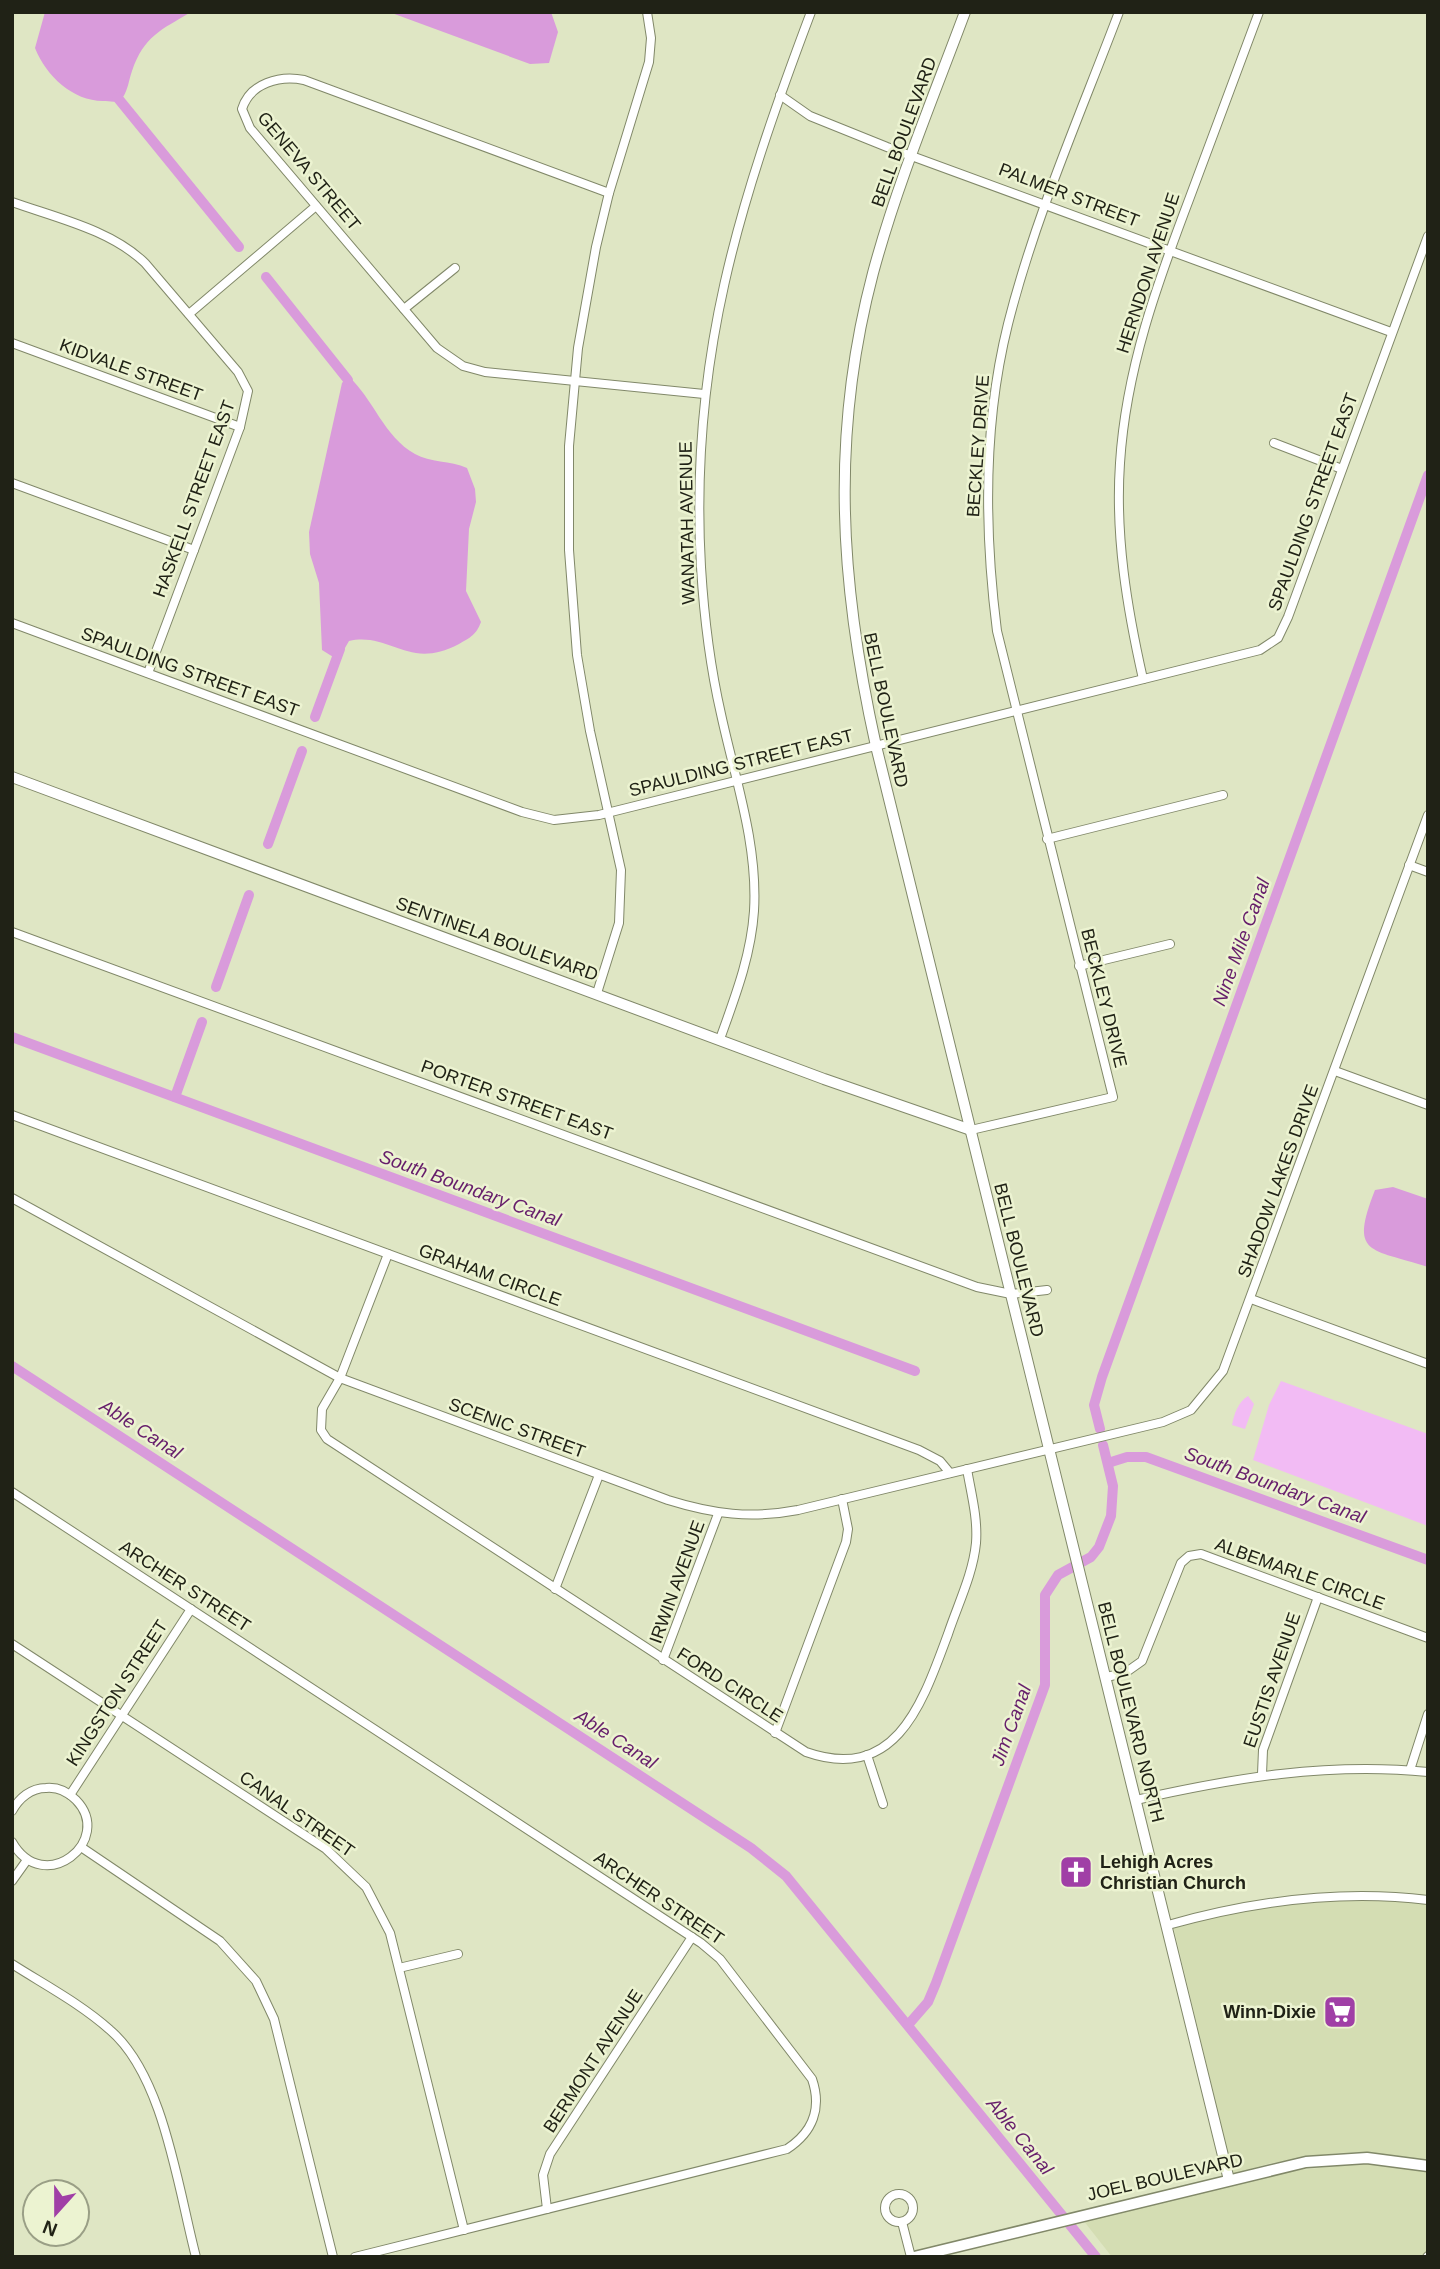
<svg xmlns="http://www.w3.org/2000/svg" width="1440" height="2269" viewBox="0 0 1440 2269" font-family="Arial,sans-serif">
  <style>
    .built { fill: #d4ddb3 }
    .green { fill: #f2bbf4 }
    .water { fill: #d99bdb }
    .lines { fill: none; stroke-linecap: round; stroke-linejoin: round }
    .canal { stroke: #d99bdb; stroke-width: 10 }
    .minor-casing { stroke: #818869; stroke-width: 10 }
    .tertiary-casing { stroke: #818869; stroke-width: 12 }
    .secondary-casing { stroke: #818869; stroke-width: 13 }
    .minor { stroke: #fff; stroke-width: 8 }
    .tertiary { stroke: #fff; stroke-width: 10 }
    .secondary { stroke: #fff; stroke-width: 10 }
    .labels { text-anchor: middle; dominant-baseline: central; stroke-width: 5; stroke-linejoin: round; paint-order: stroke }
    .street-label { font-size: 18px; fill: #202216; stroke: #ecf3d1 }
    .poi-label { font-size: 18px; font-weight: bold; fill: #202216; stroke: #ecf3d1; text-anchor: start }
    .water-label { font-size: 19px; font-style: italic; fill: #661e6b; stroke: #ecf3d1 }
  </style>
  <rect width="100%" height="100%" fill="#dfe6c4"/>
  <g class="built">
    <polygon points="1362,1892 1428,1897 1428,2160 1368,2152 1336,2153 1271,2163 1233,2174 1172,1921 1302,1895"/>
    <polygon points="1367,2163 1428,2171 1427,2257 1112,2257 1083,2220 1291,2171"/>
  </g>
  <g class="green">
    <polygon points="1281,1381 1428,1434 1428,1526 1253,1460 1269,1405"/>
    <path d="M1248,1396L1254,1404L1245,1429L1232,1425C1234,1414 1238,1402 1248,1396Z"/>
  </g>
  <g class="water">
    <path d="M45,12H191C161,30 144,36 132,71C129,79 128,90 123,97C118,104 111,101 103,101C73,101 46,76 35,48Z"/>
    <polygon points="389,12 551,12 558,32 549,63 530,64"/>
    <path d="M348,376C373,398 384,437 415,454C430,463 450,460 467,468L475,489L476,502L469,529L466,591L481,622C476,635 471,637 459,644C408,671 391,632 349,641L338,660L322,650L319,583L310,554L309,532L342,383Z"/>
    <path d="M1393,1187L1428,1199V1267C1370,1248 1349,1256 1375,1190Z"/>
  </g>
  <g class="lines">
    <g class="canal">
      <polyline points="117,97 239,247"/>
      <polyline points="266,277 348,380"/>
      <polyline points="315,717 340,649"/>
      <polyline points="268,844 302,751"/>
      <polyline points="216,987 249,895"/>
      <polyline points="12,1037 915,1371"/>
      <polyline points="175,1097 202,1022"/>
      <polyline points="12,1366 751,1848 786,1876 1096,2257"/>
      <polyline points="1100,1429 1094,1405 1102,1377 1428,475"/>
      <polyline points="1108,1463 1127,1457 1146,1457 1428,1560"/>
      <polyline points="908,2025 928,2002 936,1983 1045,1685 1045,1595 1058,1575 1091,1557 1099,1547 1111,1516 1113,1486 1103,1445"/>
    </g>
    <defs>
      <g id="minor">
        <polyline points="780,95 810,116 887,147 1391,332"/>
        <path d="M609,193L304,80C280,75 250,83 242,109L250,128L437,348L463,366L485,372L704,394"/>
        <path d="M12,202C57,218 111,230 145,263L238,372L248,391L240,427L148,673"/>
        <polyline points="404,309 455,268"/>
        <polyline points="189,314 316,206"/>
        <polyline points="12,343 240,427"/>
        <polyline points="1274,443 1342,469"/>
        <polyline points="12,483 194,550"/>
        <polyline points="12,623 522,812 554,820 599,815 1260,650 1278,638 1288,617 1428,236"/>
        <path d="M1143,679C1127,608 1115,536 1120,463C1126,369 1157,284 1190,197C1213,135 1236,74 1259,12"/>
        <polyline points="1047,839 1223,795"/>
        <polyline points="1409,865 1428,872"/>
        <polyline points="12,932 977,1287 1011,1294 1047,1290"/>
        <polyline points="1079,966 1170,944"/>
        <polyline points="597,993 619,923 621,870 590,731 577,655 569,550 569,446 578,348 596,247 609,193 649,62 651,38 647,12"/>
        <path d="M720,1039C735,997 751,956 754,911C758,844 735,779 721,714C710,666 704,616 701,567C689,360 739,203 811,12"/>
        <polyline points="1335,1071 1428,1105"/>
        <polyline points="12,1115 919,1450 940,1461 950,1473"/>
        <path d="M971,1130L1113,1097L997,631C984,529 983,424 1008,324C1035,217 1080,115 1119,12"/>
        <path d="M12,1198L340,1378L668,1500C713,1514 751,1519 798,1510L1163,1422L1191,1410L1223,1371L1428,815"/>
        <path d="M388,1254L340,1378L322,1409L321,1430L327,1439L806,1752C897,1784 923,1701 948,1634C958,1604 973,1574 976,1543C978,1518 971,1493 967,1469"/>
        <polyline points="1251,1299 1428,1364"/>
        <path d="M12,1492L701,1943L720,1959L812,2079C822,2108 813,2132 787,2149L355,2257"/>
        <polyline points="555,1589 599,1475"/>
        <polyline points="12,1644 326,1849 366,1887 390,1933 464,2230"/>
        <polyline points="663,1660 718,1514"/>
        <polyline points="1106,1677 1125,1673 1142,1661 1181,1563 1189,1556 1201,1554 1428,1638"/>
        <polyline points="775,1733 846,1542 848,1529 842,1499"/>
        <polyline points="867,1755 883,1804"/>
        <polyline points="1410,1770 1428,1714"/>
        <polyline points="1262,1774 1263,1750 1318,1597"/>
        <polyline points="70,1795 191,1609"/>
        <path d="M1136,1800C1234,1778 1327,1762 1428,1772"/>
        <path d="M12,1811C19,1798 31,1788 46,1788C57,1787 68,1792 76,1800C115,1840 44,1898 12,1842"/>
        <polyline points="81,1847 220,1941 256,1981 274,2019 333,2257"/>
        <polyline points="12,1881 27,1860"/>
        <path d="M1168,1925C1253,1901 1339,1889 1428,1900"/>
        <path d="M12,1964C45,1985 81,2004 110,2030C164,2076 178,2189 196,2257"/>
        <polyline points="399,1968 458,1954"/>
        <circle cx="899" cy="2208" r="14"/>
        <polyline points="547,2209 543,2175 550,2154 692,1937"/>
        <polyline points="902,2222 911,2257"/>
        <polyline points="1427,2257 1428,2256"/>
      </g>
      <g id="tertiary">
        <path d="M965,12C933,98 897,184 873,273C830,436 840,584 876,746L1229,2180"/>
        <polyline points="12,777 824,1079 971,1130"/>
      </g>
      <polyline id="secondary" points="914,2257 1306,2162 1367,2158 1428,2166"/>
    </defs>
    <use href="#minor" class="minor-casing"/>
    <use href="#tertiary" class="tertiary-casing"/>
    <use href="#secondary" class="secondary-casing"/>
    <use href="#minor" class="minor"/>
    <use href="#tertiary" class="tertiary"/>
    <use href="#secondary" class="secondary"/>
  </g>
  <defs>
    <symbol id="church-square" viewBox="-11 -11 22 22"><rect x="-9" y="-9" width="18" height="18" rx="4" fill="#a03fa6" stroke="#ecf3d1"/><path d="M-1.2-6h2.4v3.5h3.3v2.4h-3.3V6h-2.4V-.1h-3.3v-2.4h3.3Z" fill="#fff"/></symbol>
    <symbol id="supermarket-square" viewBox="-11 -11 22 22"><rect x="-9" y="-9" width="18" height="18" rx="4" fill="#a03fa6" stroke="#ecf3d1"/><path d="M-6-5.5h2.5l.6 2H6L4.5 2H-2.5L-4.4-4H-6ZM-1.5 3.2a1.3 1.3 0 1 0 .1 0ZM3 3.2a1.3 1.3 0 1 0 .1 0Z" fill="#fff"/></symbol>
  </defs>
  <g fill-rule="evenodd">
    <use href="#church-square" x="1057" y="1853" width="38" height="38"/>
    <use href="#supermarket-square" x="1321" y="1993" width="38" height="38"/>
  </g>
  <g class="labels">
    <g class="street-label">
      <text transform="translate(904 132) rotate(-70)">BELL BOULEVARD</text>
      <text transform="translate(309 171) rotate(50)">GENEVA STREET</text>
      <text transform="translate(1069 195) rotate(21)">PALMER STREET</text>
      <text transform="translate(1148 273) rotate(-72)">HERNDON AVENUE</text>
      <text transform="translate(131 370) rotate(20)">KIDVALE STREET</text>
      <text transform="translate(978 446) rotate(-86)">BECKLEY DRIVE</text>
      <text transform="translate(194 499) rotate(-70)">HASKELL STREET EAST</text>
      <text transform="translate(1313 502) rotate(-70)">SPAULDING STREET EAST</text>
      <text transform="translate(687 523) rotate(-91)">WANATAH AVENUE</text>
      <text transform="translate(190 672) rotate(20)">SPAULDING STREET EAST</text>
      <text transform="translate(886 710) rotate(78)">BELL BOULEVARD</text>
      <text transform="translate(741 763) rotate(-14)">SPAULDING STREET EAST</text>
      <text transform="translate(497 939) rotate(20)">SENTINELA BOULEVARD</text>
      <text transform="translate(1104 998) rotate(76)">BECKLEY DRIVE</text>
      <text transform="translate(517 1100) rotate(20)">PORTER STREET EAST</text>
      <text transform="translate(1278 1181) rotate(-70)">SHADOW LAKES DRIVE</text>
      <text transform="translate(1019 1260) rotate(76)">BELL BOULEVARD</text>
      <text transform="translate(490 1275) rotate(20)">GRAHAM CIRCLE</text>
      <text transform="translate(517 1428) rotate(20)">SCENIC STREET</text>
      <text transform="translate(1300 1574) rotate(20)">ALBEMARLE CIRCLE</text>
      <text transform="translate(677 1582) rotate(-70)">IRWIN AVENUE</text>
      <text transform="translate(185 1586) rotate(33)">ARCHER STREET</text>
      <text transform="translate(1272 1680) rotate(-71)">EUSTIS AVENUE</text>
      <text transform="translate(730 1685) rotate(33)">FORD CIRCLE</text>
      <text transform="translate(117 1693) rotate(-57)">KINGSTON STREET</text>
      <text transform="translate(1131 1712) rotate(76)">BELL BOULEVARD NORTH</text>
      <text transform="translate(297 1814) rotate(35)">CANAL STREET</text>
      <text transform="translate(659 1898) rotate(34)">ARCHER STREET</text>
      <text transform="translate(593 2061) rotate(-57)">BERMONT AVENUE</text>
      <text transform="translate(1165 2177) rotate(-13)">JOEL BOULEVARD</text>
    </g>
    <g class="poi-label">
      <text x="1100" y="1862">Lehigh Acres<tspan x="1100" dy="21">Christian Church</tspan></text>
      <text x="1316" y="2012" text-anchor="end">Winn-Dixie</text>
    </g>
    <g class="water-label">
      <text transform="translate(1241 942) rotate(-70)">Nine Mile Canal</text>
      <text transform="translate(470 1188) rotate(20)">South Boundary Canal</text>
      <text transform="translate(141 1429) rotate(33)">Able Canal</text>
      <text transform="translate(1275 1485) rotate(20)">South Boundary Canal</text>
      <text transform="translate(1011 1725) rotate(-70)">Jim Canal</text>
      <text transform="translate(616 1739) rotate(33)">Able Canal</text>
      <text transform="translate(1020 2136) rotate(51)">Able Canal</text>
    </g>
  </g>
  <rect width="1440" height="2269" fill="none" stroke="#202216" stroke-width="28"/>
  <g transform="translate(56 2213) rotate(201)"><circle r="33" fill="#ecf3d1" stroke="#9a9f86" stroke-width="2"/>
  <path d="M0-5L12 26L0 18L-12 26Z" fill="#a03fa6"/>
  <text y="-10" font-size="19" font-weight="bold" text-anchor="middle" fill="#202216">N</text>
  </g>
</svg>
